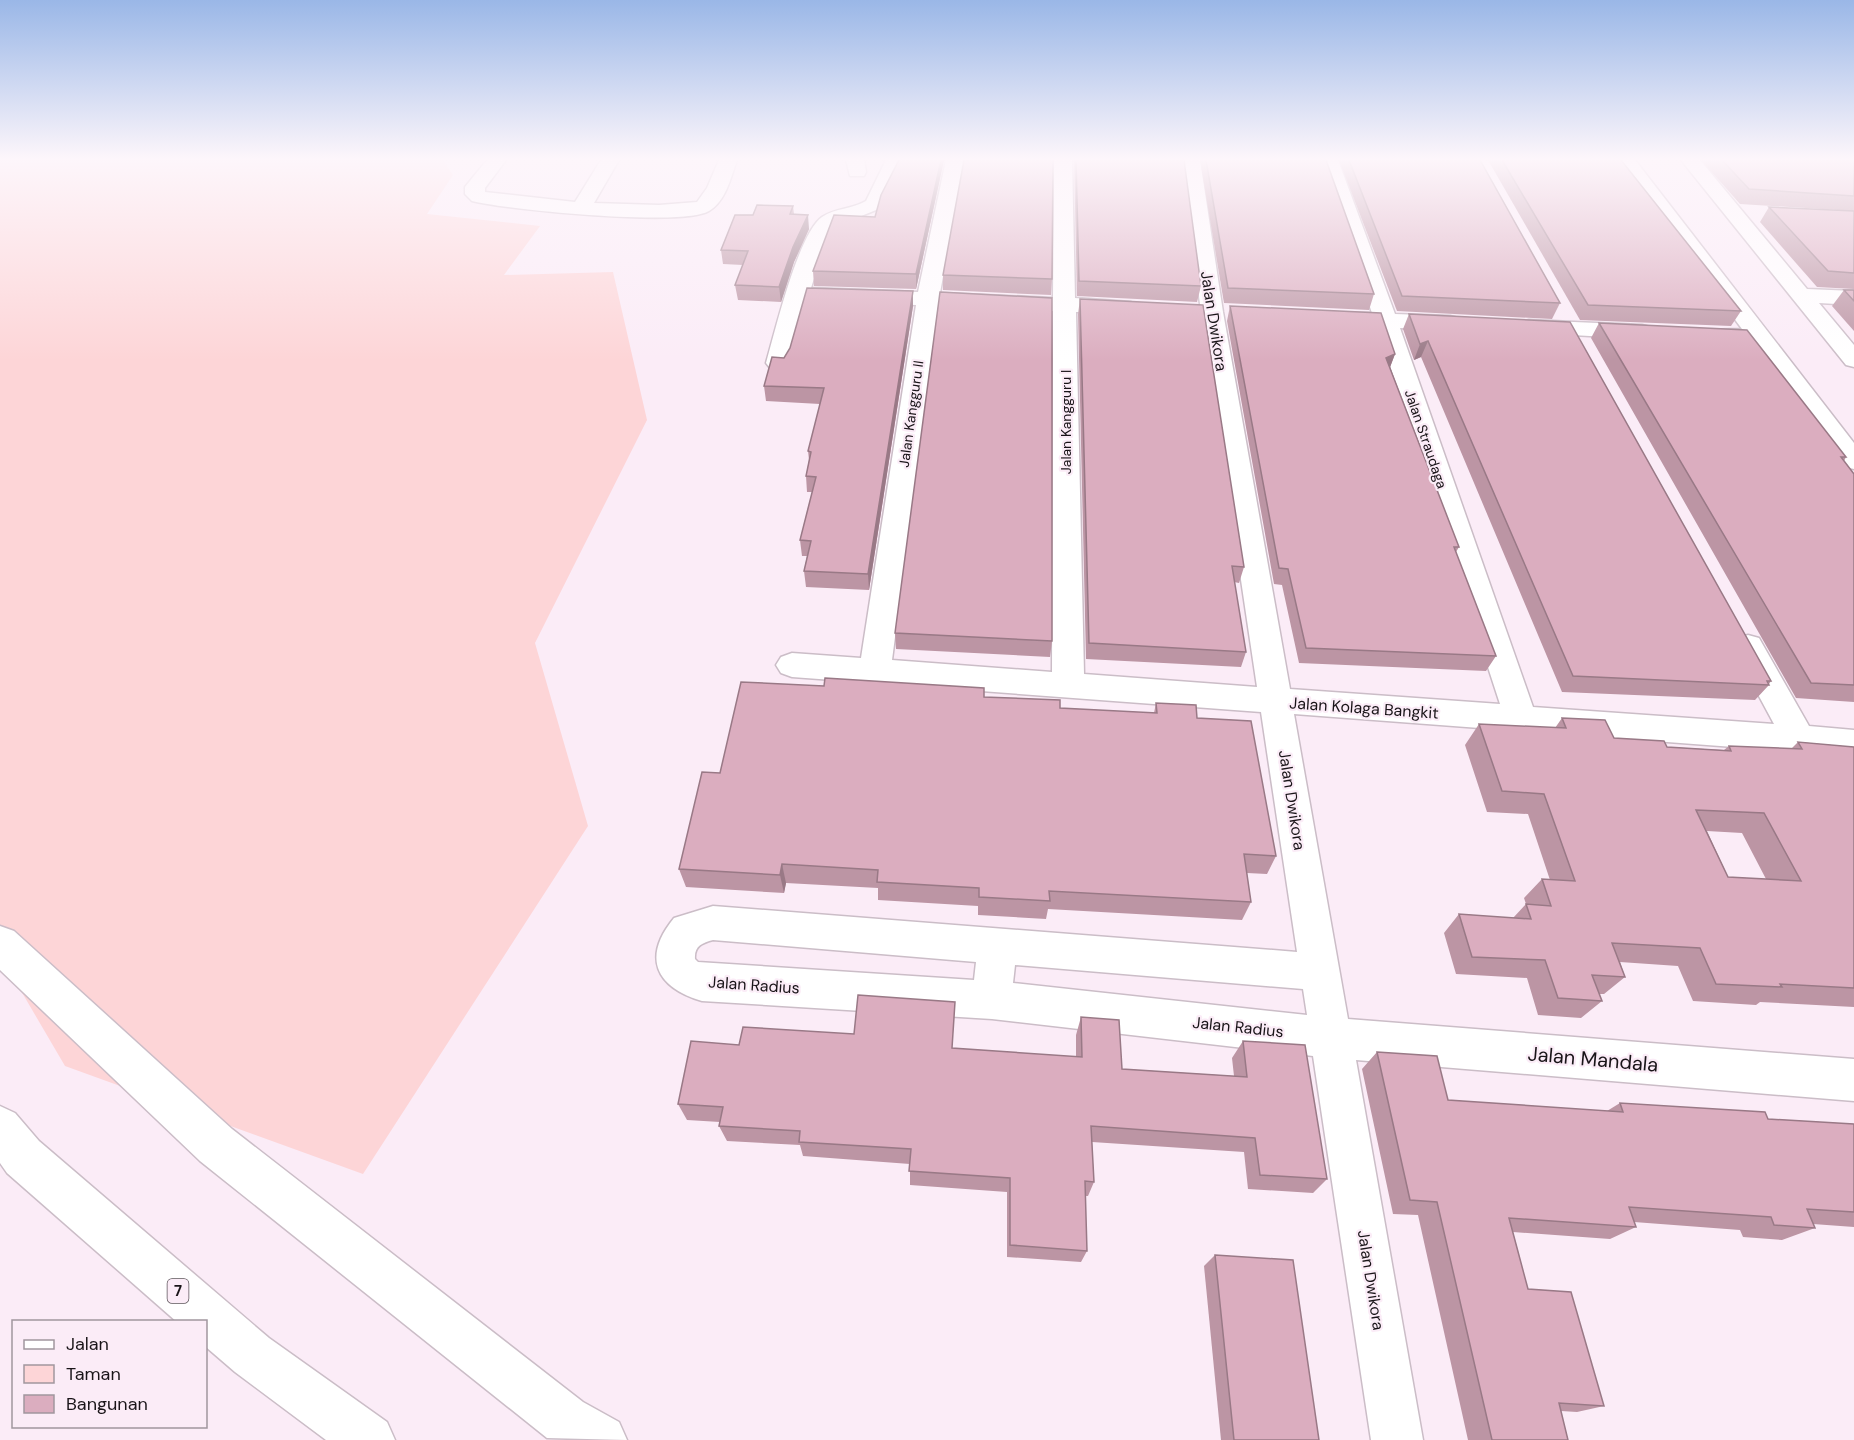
<svg xmlns="http://www.w3.org/2000/svg" width="1854" height="1440" viewBox="0 0 1854 1440" font-family="'DM Sans',sans-serif">
  <style>
    .green { fill: #fdd5d7 }
    .lines { fill: none; stroke-linecap: round; stroke-linejoin: round }
    .minor-casing { stroke: #cbbdc7; stroke-width: 3 }
    .motorway-casing { stroke: #cbbdc7; stroke-width: 3 }
    .minor { fill: #fff; fill-rule: evenodd }
    .motorway { fill: #fff; fill-rule: evenodd }
    .wall { fill: #bc95a4; fill-rule: evenodd }
    .shaded-wall { fill: #997986 }
    .building { fill: #dbadbf; stroke: #997986; stroke-width: 1.5; fill-rule: evenodd }
    .labels { text-anchor: middle; dominant-baseline: central; stroke-width: 4.5; stroke-linejoin: round; paint-order: stroke }
    .far-street-label { font-size: 14px; fill: #191418; stroke: #fbecf7 }
    .shield { fill: #fbecf7; stroke: #5d555b; stroke-width: 1.5 }
    .shield-label { font-size: 15px; font-weight: bold; fill: #191418 }
    .street-label { font-size: 16px; fill: #191418; stroke: #fbecf7 }
    .near-street-label { font-size: 20px; fill: #191418; stroke: #fbecf7 }
  </style>
  <rect width="100%" height="100%" fill="#fbecf7"/>
  <polygon class="green" points="0,160 443,160 453,175 427,214 540,226 504,275 613,272 647,420 535,643 588,826 363,1174 65,1066 0,955"/>
  <g class="lines">
    <defs>
      <g id="minor">
        <path d="M487,160H506L485,188V192L575,202L601,160H619L594,203L659,205L697,202L707,188L719,160H737C731,177 726,201 709,211C682,227 508,210 472,201L465,194V187Z"/>
        <polygon points="846,160 864,160 866,172 864,176 850,176"/>
        <path d="M886,160H904L881,208L834,227L824,247L811,288L918,292L946,160H964L940,293L1053,298L1054,160H1072L1075,298L1131,302L1134,307L1131,312H1076L1084,674L1257,687L1201,312L1182,160H1200L1223,312L1290,689L1500,704L1377,326L1332,323L1329,318L1332,313H1372L1320,160H1338L1395,314L1450,316L1458,318L1461,323L1458,328L1450,330L1400,328L1533,707L1774,724L1732,646L1737,638L1748,635L1759,638L1809,726L1854,730V756L1294,714L1348,1019L1854,1059V1101L1356,1060L1423,1440H1371L1313,1056L992,1019L702,1001C655,987 642,957 674,918L713,906L1297,952L1261,712L792,677L781,673L776,665L781,657L792,653L861,658L916,305L807,301L790,363L786,368H770L766,363C775,332 798,234 822,217C835,208 853,209 866,201ZM938,306L1053,311L1052,672L892,660ZM713,940L976,962L974,980L698,962L695,959C694,946 702,943 713,940ZM1015,965L1303,989L1307,1015L1013,983Z"/>
        <polygon points="1617,160 1635,160 1854,443 1854,469 1845,467 1753,344 1700,340 1696,335 1700,330 1742,329"/>
        <polygon points="1681,160 1700,160 1807,289 1854,291 1854,305 1819,303 1854,345 1854,367 1846,365"/>
        <polygon points="1529,320 1642,325 1650,327 1654,332 1650,337 1642,339 1521,332 1518,327 1521,322"/>
      </g>
      <g id="motorway">
        <polygon points="0,926 14,931 232,1129 583,1402 619,1422 627,1440 547,1438 200,1161 0,970"/>
        <polygon points="0,1106 15,1113 39,1141 269,1338 387,1422 395,1440 326,1440 235,1372 206,1347 206,1322 177,1322 7,1173 0,1163"/>
      </g>
    </defs>
    <use href="#minor" class="minor-casing"/>
    <use href="#motorway" class="motorway-casing"/>
    <use href="#minor" class="minor"/>
    <use href="#motorway" class="motorway"/>
  </g>
  <g class="wall">
    <polygon points="899,160 944,160 916,289 814,286 813,271 875,217"/>
    <polygon points="1074,160 1184,160 1201,286 1197,302 1077,296"/>
    <polygon points="1200,160 1326,160 1374,294 1369,310 1224,303"/>
    <polygon points="1339,160 1480,160 1560,303 1552,319 1397,311"/>
    <polygon points="1488,160 1621,160 1741,311 1731,326 1580,320"/>
    <polygon points="1701,160 1854,160 1854,211 1740,204"/>
    <polygon points="793,206 794,214 809,229 794,262 781,302 738,300 735,285 743,265 723,264 721,250 753,215"/>
    <polygon points="1769,207 1854,211 1854,289 1817,287 1760,222"/>
    <polygon points="943,275 1052,279 1051,295 943,290"/>
    <polygon points="1844,290 1854,290 1854,331 1832,306"/>
    <polygon points="1080,299 1244,567 1239,583 1234,582 1246,652 1241,667 1086,659 1078,314"/>
    <polygon points="913,306 869,590 806,587 804,571 807,556 802,556 800,540 812,492 807,492 806,476 809,460 808,451 820,404 766,401 764,386 784,358"/>
    <polygon points="1230,306 1395,354 1390,367 1459,547 1456,552 1496,656 1486,671 1299,663 1282,585 1274,584 1227,321"/>
    <polygon points="1409,314 1771,681 1769,684 1769,685 1755,700 1562,692 1421,357 1414,360 1403,329"/>
    <polygon points="1599,323 1846,457 1844,461 1854,474 1854,702 1796,698 1591,338"/>
    <polygon points="895,633 1052,641 1050,657 896,649"/>
    <polygon points="984,697 1060,708 1154,713 1156,703 1276,856 1267,874 1247,873 1251,902 1242,920 1048,909 1046,919 978,915 978,906 878,900 878,888 786,883 784,893 686,887 679,869 720,773"/>
    <path d="M1562,718L1614,738L1667,747L1724,750L1729,746L1791,749L1798,742L1854,747V1007L1760,1002L1756,1005L1693,1001L1678,966L1620,962L1625,977L1604,994H1599L1602,1001L1581,1018L1538,1015L1527,978L1456,974L1444,933L1459,914L1513,918L1526,904L1524,898L1542,879L1550,880L1528,814L1487,812L1465,745L1479,724L1555,728ZM1707,831L1742,833L1766,879L1728,877Z"/>
    <polygon points="1081,1017 1122,1069 1234,1076 1232,1058 1243,1041 1327,1179 1313,1193 1248,1189 1244,1152 1092,1142 1094,1182 1088,1196 1085,1196 1087,1251 1081,1262 1007,1257 1007,1192 910,1185 910,1164 803,1156 800,1145 727,1141 719,1126 720,1122 687,1120 678,1104 739,1045 952,1048 1076,1057 1076,1035"/>
    <polygon points="1377,1052 1448,1100 1607,1111 1620,1103 1768,1119 1854,1124 1854,1227 1813,1224 1815,1228 1782,1240 1743,1237 1740,1230 1634,1222 1636,1227 1610,1239 1513,1232 1528,1289 1604,1406 1577,1412 1561,1411 1568,1440 1468,1440 1418,1215 1393,1214 1362,1069"/>
    <polygon points="1215,1255 1319,1440 1221,1440 1204,1266"/>
  </g>
  <g class="shaded-wall">
    <polygon points="941,160 944,160 916,289 916,274"/>
    <polygon points="808,215 809,229 794,262 781,302 779,287 793,247"/>
    <polygon points="913,291 913,306 869,590 868,574"/>
    <polygon points="1428,341 1421,357 1414,360 1420,344"/>
    <polygon points="1395,354 1389,370 1386,358"/>
    <polygon points="782,864 786,883 784,893 780,875"/>
  </g>
  <g class="building">
    <polygon points="899,160 941,160 916,274 813,271 834,215 875,217 881,195"/>
    <polygon points="964,160 1053,160 1052,279 943,275"/>
    <polygon points="1076,160 1184,160 1201,286 1079,281"/>
    <polygon points="1206,160 1326,160 1374,294 1228,288"/>
    <polygon points="1349,160 1480,160 1560,303 1402,296"/>
    <polygon points="1502,160 1621,160 1741,311 1588,305"/>
    <polygon points="1722,160 1854,160 1854,196 1749,189"/>
    <polygon points="757,205 793,206 790,214 808,215 793,247 779,287 735,285 748,251 721,250 735,215 753,215"/>
    <polygon points="1769,207 1854,211 1854,273 1828,271"/>
    <polygon points="807,288 913,291 868,574 804,571 811,541 800,540 816,477 806,476 811,452 808,451 824,388 764,386 772,357 784,358 790,348"/>
    <polygon points="1844,290 1854,290 1854,301"/>
    <polygon points="940,292 1052,298 1052,641 895,633"/>
    <polygon points="1080,299 1203,305 1244,567 1232,566 1246,652 1089,643"/>
    <polygon points="1230,306 1381,313 1395,354 1386,358 1459,547 1454,547 1496,656 1306,648 1288,569 1279,568"/>
    <polygon points="1409,314 1570,322 1771,681 1767,681 1769,685 1573,676 1428,341 1420,344"/>
    <polygon points="1599,323 1747,330 1846,457 1841,457 1854,474 1854,685 1811,683"/>
    <polygon points="825,678 984,688 984,697 1060,700 1060,708 1157,713 1156,703 1196,705 1197,718 1251,721 1276,856 1244,854 1251,902 1049,891 1050,901 979,897 979,888 877,882 878,870 782,864 780,875 679,869 702,772 720,773 741,682 824,686"/>
    <path d="M1562,718L1605,720L1614,738L1664,741L1667,747L1731,751L1729,746L1802,749L1798,742L1854,747V988L1780,984L1782,987L1716,984L1700,948L1612,943L1625,977L1592,975L1602,1001L1558,998L1545,960L1472,957L1459,914L1531,919L1526,904L1551,906L1542,879L1575,881L1544,794L1502,791L1479,724L1566,728ZM1696,810L1764,813L1801,881L1728,877Z"/>
    <polygon points="858,995 955,1002 952,1048 1082,1057 1081,1017 1119,1020 1122,1069 1247,1077 1243,1041 1305,1045 1327,1179 1260,1175 1255,1138 1091,1126 1094,1182 1085,1181 1087,1251 1010,1245 1010,1178 909,1171 911,1149 799,1142 800,1131 719,1126 723,1107 678,1104 691,1041 739,1045 743,1027 854,1034"/>
    <polygon points="1377,1052 1437,1056 1448,1100 1623,1112 1620,1103 1765,1112 1768,1119 1854,1124 1854,1212 1807,1209 1815,1228 1774,1225 1771,1217 1629,1207 1636,1227 1509,1218 1528,1289 1571,1292 1604,1406 1559,1403 1568,1440 1492,1440 1437,1202 1410,1200"/>
    <polygon points="1215,1255 1293,1260 1319,1440 1234,1440"/>
  </g>
  <linearGradient id="sky" x2="0" y2="1"><stop stop-color="#9ab7e7"/><stop offset="0.44" stop-color="#fdf6fb"/><stop offset="1" stop-color="#fdf6fb" stop-opacity="0"/></linearGradient>
  <rect width="1854" height="361" fill="url(#sky)"/>
  <g class="labels">
    <g class="far-street-label">
      <text transform="translate(911 414) rotate(-82)">Jalan Kangguru II</text>
      <text transform="translate(1066 422) rotate(-90)">Jalan Kangguru I</text>
      <text transform="translate(1426 439) rotate(71)">Jalan Straudaga</text>
    </g>
    <rect class="shield" x="167.5" y="1279" width="21" height="24" rx="4.5"/>
    <g class="shield-label">
      <text x="178" y="1291">7</text>
    </g>
    <g class="street-label">
      <text transform="translate(1214 321) rotate(81)">Jalan Dwikora</text>
      <text transform="translate(1364 708) rotate(4)">Jalan Kolaga Bangkit</text>
      <text transform="translate(1292 800) rotate(81)">Jalan Dwikora</text>
      <text transform="translate(754 985) rotate(4)">Jalan Radius</text>
      <text transform="translate(1238 1027) rotate(6)">Jalan Radius</text>
      <text transform="translate(1371 1280) rotate(81)">Jalan Dwikora</text>
    </g>
    <g class="near-street-label">
      <text transform="translate(1593 1059) rotate(5)">Jalan Mandala</text>
    </g>
  </g>
  <rect x="12" y="1320" width="195" height="108" fill="#fbecf7" stroke="#a1969e" stroke-width="1.5"/>
  <rect x="24" y="1340" width="30" height="9" fill="#ffffff" stroke="#a1969e" stroke-width="1.5"/>
  <text x="66" y="1350" font-size="18" fill="#191418">Jalan</text>
  <rect x="24" y="1365" width="30" height="18" fill="#fdd5d7" stroke="#a1969e" stroke-width="1.5"/>
  <text x="66" y="1380" font-size="18" fill="#191418">Taman</text>
  <rect x="24" y="1395" width="30" height="18" fill="#dbadbf" stroke="#a1969e" stroke-width="1.5"/>
  <text x="66" y="1410" font-size="18" fill="#191418">Bangunan</text>
</svg>
